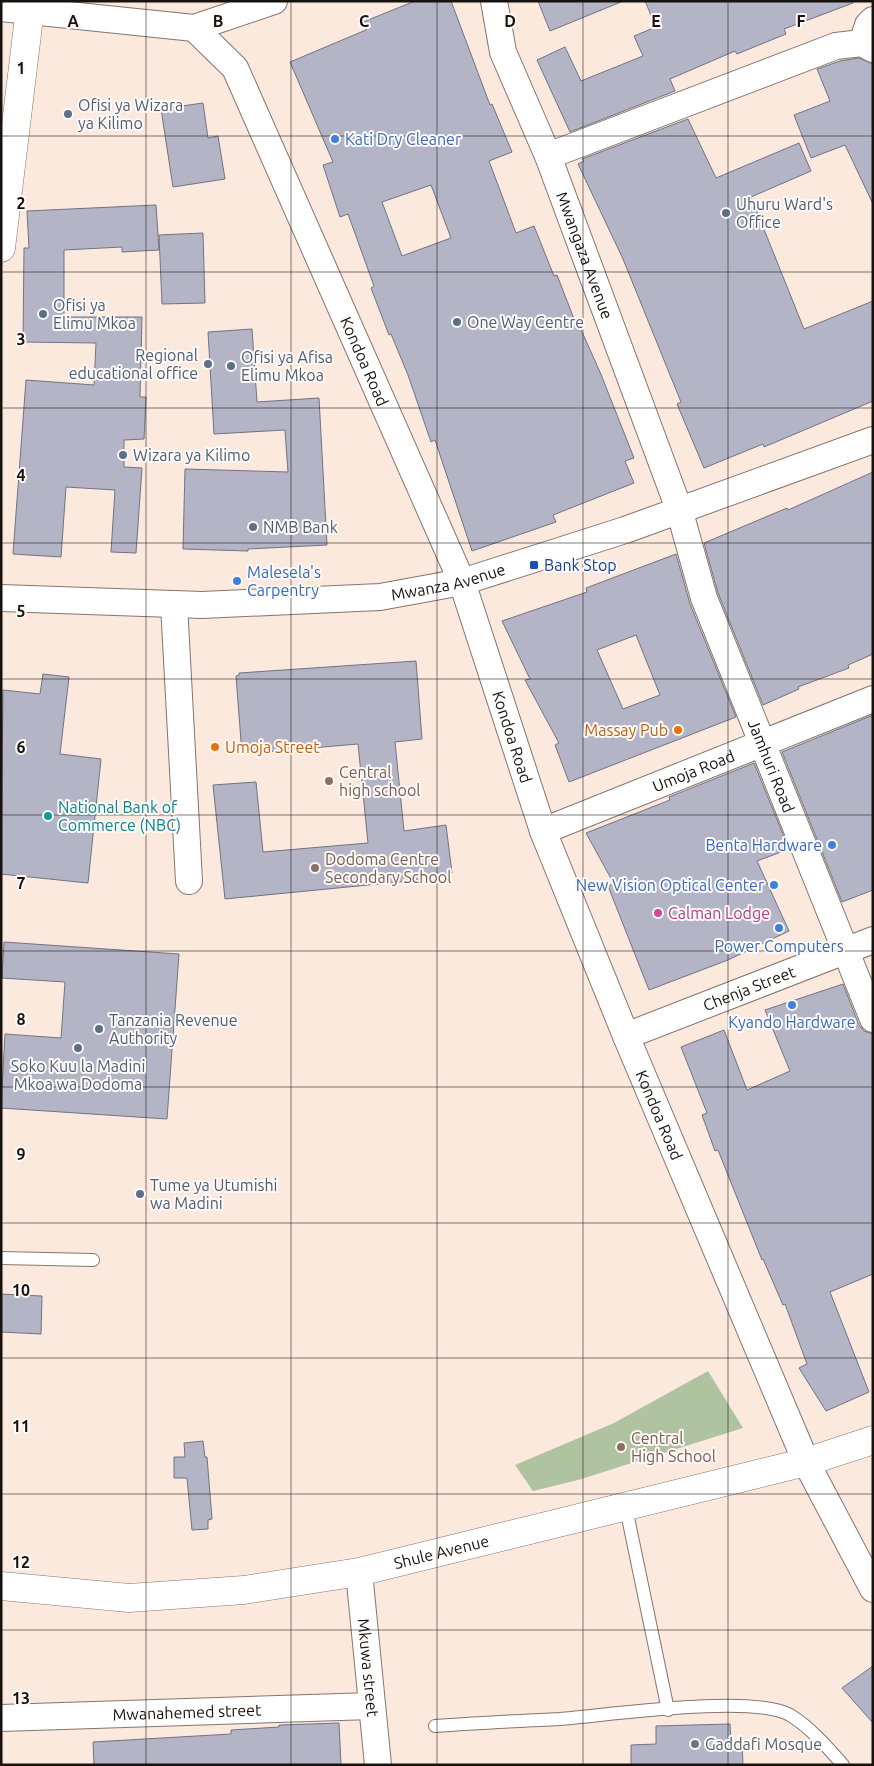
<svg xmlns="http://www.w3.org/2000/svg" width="874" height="1766" viewBox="0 0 874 1766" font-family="Ubuntu,sans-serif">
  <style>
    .green { fill: #afc3a1 }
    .building { fill: #b3b4c6; stroke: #727282; fill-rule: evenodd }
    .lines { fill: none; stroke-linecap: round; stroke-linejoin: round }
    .service-casing { stroke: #85756b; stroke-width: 14 }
    .minor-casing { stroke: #85756b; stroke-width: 28 }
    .secondary-casing { stroke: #85756b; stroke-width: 29 }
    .trunk-casing { stroke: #85756b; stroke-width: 29 }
    .service { stroke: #fff; stroke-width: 12 }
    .minor { stroke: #fff; stroke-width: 26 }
    .secondary { stroke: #fff; stroke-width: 28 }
    .trunk { stroke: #fff; stroke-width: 28 }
    .grid { fill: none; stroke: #18120e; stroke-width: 1; stroke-opacity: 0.55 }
    .service-dot { fill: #5c6f8a; stroke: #fdf9f7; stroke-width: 2 }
    .shop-dot { fill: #3f7fe0; stroke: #fdf9f7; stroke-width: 2 }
    .transit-dot { fill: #1a4fb4; stroke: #fdf9f7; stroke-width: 2 }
    .food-dot { fill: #e8710a; stroke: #fdf9f7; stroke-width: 2 }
    .education-dot { fill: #8d6e63; stroke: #fdf9f7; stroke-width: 2 }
    .culture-dot { fill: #0f9aa8; stroke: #fdf9f7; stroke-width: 2 }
    .hotel-dot { fill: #d1479c; stroke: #fdf9f7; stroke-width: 2 }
    .worship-dot { fill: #6b7280; stroke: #fdf9f7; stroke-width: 2 }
    .labels { text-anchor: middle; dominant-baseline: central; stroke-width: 4; stroke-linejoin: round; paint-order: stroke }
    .service-label { font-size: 16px; fill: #4e5e75; stroke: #fdf9f7; text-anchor: start }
    .shop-label { font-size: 16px; fill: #366cbe; stroke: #fdf9f7; text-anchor: start }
    .street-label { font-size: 16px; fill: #18120e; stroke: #fdf9f7 }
    .transit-label { font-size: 16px; fill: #164399; stroke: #fdf9f7; text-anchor: start }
    .food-label { font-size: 16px; fill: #c56008; stroke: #fdf9f7; text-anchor: end }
    .education-label { font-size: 16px; fill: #785e54; stroke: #fdf9f7; text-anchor: start }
    .culture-label { font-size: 16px; fill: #0d838f; stroke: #fdf9f7; text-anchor: start }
    .hotel-label { font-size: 16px; fill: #b23c85; stroke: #fdf9f7; text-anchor: start }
    .worship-label { font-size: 16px; fill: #5b616d; stroke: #fdf9f7; text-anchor: start }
    .grid-label { font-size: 16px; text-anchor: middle; font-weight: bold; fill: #18120e; stroke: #fdf9f7; stroke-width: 4; stroke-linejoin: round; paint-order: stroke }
  </style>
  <rect width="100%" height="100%" fill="#fbe9de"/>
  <polygon class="green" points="708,1371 743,1428 578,1480 533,1491 515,1465 614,1423"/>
  <g class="building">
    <path d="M415,1H451L490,105L492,104L512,152L489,161L516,233L534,226L554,276L557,275L576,324L578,323L600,372L634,458L625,461L634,483L553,515L556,522L472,551L435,440L431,442L408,375L391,334L389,335L371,288L374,286L348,214L340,217L323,165L333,162L290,62L366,30L363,22ZM431,185L451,238L402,256L382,202Z"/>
    <polygon points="538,1 621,1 621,2 550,31"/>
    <polygon points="645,1 853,1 853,3 784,29 786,34 737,54 735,51 670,79 675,91 570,132 537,60 565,47 581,81 643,56 634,36 656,27"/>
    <polygon points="859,58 873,64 873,204 845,145 811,158 794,115 830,101 817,69 840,61"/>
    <polygon points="203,103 208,138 218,136 225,179 173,187 161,109"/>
    <polygon points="688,119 716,178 799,143 811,171 751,197 804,329 873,301 873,401 764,447 763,444 704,468 677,404 681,402 623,259 578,164 584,161 582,159"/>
    <polygon points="156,205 159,250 122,252 122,247 64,250 64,317 142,317 140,397 146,397 144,439 124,440 124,467 142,468 136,553 111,552 115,490 66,487 61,557 13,554 26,380 94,385 96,343 23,342 24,248 29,248 27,211"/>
    <polygon points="203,233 205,303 162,304 159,235"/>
    <polygon points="252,329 257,402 319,398 327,545 248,549 248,551 183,549 185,469 288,472 285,430 214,434 208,332"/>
    <polygon points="873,472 873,654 848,665 849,668 798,687 799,689 763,705 718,593 704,543 787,508 788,510"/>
    <path d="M676,554L690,604L736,717L569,782L555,745L559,743L525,680L530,679L502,621L587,592L586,588ZM636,635L660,695L623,709L597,650Z"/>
    <polygon points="416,661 422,739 395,742 404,831 446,825 452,873 409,881 225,899 213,785 256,782 263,852 368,843 358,744 242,754 236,676 239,675 239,673"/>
    <polygon points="43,674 69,677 60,754 101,759 88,883 1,874 3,690 40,694"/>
    <polygon points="873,715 873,890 842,902 782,752"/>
    <polygon points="754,763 789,849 757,861 789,931 728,960 649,990 608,886 614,884 586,833 670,800 669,797"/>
    <polygon points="4,942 179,954 167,1119 1,1108 5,1034 61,1038 65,982 2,978"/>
    <polygon points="843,984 859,1025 864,1031 873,1034 873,1274 830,1292 869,1392 826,1411 799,1368 807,1364 785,1304 783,1305 763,1259 762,1260 718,1150 715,1151 702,1115 707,1113 681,1047 724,1030 747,1090 790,1071 765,1010"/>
    <polygon points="1,1294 42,1296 41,1334 1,1332"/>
    <polygon points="203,1441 205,1457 207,1457 212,1519 208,1520 208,1529 192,1530 187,1478 174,1478 174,1457 185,1457 184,1443"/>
    <polygon points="873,1666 873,1723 842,1688"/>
    <polygon points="339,1723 341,1765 94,1765 93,1742 231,1734 231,1730 279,1727 279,1725"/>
    <polygon points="730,1724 731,1742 742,1742 743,1765 631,1765 631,1745 656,1744 656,1726"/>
  </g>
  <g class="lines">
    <defs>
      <g id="service">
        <polyline points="1,1258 93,1260"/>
        <polyline points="626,1508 668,1710"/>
        <path d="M435,1726C477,1723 518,1721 560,1719C609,1715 752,1694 790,1715C810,1727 828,1748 843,1765"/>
      </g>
      <g id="minor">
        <path id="s1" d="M494,1L503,52L548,156L679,509L704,598L873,1019"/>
        <polyline points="1,8 194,28 274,1"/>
        <path id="s2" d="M194,28L235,68L462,582L543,831L626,1036L806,1462L873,1589"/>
        <polyline points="862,43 868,25 873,20"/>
        <polyline points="548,156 836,46 862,43 873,49"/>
        <path id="s3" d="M1,598L202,605L380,597L462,582L625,530L873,440"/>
        <polyline points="174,604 189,881"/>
        <path id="s4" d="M543,831L873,699"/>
        <path id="s5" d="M626,1036L873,940"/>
        <path id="s6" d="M359,1572L378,1765"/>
        <path id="s7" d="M1,1718L372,1706"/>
      </g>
      <g id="secondary">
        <path id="s8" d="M1,1586L129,1598L244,1590L359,1572L806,1462L873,1440"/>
      </g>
      <polyline id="trunk" points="1,248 31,1"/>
    </defs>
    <use href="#service" class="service-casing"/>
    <use href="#minor" class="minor-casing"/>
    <use href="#secondary" class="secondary-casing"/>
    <use href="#trunk" class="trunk-casing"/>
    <use href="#service" class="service"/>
    <use href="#minor" class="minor"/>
    <use href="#secondary" class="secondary"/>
    <use href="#trunk" class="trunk"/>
  </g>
  <path class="grid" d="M146,1V1765M291,1V1765M437,1V1765M583,1V1765M728,1V1765M1,136H873M1,272H873M1,408H873M1,543H873M1,679H873M1,815H873M1,951H873M1,1087H873M1,1223H873M1,1358H873M1,1494H873M1,1630H873"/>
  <g class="service-dot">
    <circle cx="68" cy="114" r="5"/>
    <circle cx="726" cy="213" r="5"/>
    <circle cx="43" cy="314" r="5"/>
    <circle cx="457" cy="322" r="5"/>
    <circle cx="208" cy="364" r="5"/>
    <circle cx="231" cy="366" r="5"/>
    <circle cx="123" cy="455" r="5"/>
    <circle cx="253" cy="527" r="5"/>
    <circle cx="99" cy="1029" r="5"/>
    <circle cx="78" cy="1048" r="5"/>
    <circle cx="140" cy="1194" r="5"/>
  </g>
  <g class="shop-dot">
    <circle cx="335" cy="139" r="5"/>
    <circle cx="237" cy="581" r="5"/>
    <circle cx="832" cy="845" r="5"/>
    <circle cx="774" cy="885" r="5"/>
    <circle cx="779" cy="928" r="5"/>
    <circle cx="792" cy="1005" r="5"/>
  </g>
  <rect class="transit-dot" x="529" y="560" width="10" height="10" rx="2.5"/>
  <g class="food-dot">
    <circle cx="678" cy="730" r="5"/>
    <circle cx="215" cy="747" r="5"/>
  </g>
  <g class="education-dot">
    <circle cx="329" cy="781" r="5"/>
    <circle cx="315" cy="868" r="5"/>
    <circle cx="621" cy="1447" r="5"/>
  </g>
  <circle class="culture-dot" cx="48" cy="816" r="5"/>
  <circle class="hotel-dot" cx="658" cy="913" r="5"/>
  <circle class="worship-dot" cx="695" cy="1744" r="5"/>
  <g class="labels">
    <g class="service-label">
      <text x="78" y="105">Ofisi ya Wizara<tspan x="78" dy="18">ya Kilimo</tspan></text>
      <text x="736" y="204">Uhuru Ward's<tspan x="736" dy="18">Office</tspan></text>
      <text x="53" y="305">Ofisi ya<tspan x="53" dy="18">Elimu Mkoa</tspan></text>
      <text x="467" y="322">One Way Centre</text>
      <text x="198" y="355" text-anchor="end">Regional<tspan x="198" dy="18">educational office</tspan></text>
      <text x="241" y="357">Ofisi ya Afisa<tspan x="241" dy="18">Elimu Mkoa</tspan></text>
      <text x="133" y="455">Wizara ya Kilimo</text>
      <text x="263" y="527">NMB Bank</text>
      <text x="109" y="1020">Tanzania Revenue<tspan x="109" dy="18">Authority</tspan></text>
      <text x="78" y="1066" text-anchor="middle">Soko Kuu la Madini<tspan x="78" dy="18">Mkoa wa Dodoma</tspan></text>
      <text x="150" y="1185">Tume ya Utumishi<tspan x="150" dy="18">wa Madini</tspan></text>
    </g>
    <g class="shop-label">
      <text x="345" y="139">Kati Dry Cleaner</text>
      <text x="247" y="572">Malesela's<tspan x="247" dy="18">Carpentry</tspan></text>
      <text x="822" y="845" text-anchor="end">Benta Hardware</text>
      <text x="764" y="885" text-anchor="end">New Vision Optical Center</text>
      <text x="779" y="946" text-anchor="middle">Power Computers</text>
      <text x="792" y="1022" text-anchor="middle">Kyando Hardware</text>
    </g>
    <g class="street-label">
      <text stroke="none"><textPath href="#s1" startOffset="271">Mwangaza Avenue</textPath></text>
      <text stroke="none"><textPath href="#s2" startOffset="378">Kondoa Road</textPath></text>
      <text stroke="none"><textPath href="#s3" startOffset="449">Mwanza Avenue</textPath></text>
      <text stroke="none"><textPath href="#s2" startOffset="782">Kondoa Road</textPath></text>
      <text stroke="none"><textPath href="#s1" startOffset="815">Jamhuri Road</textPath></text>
      <text stroke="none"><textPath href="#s4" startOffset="162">Umoja Road</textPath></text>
      <text stroke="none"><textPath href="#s5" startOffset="132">Chenja Street</textPath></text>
      <text stroke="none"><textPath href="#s2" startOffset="1188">Kondoa Road</textPath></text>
      <text stroke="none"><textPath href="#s8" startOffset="445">Shule Avenue</textPath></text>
      <text stroke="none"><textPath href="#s6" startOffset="96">Mkuwa street</textPath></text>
      <text stroke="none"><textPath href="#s7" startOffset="186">Mwanahemed street</textPath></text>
    </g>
    <g class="transit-label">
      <text x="544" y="565">Bank Stop</text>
    </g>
    <g class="food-label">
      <text x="668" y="730">Massay Pub</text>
      <text x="225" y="747" text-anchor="start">Umoja Street</text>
    </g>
    <g class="education-label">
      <text x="339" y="772">Central<tspan x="339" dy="18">high school</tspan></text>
      <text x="325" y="859">Dodoma Centre<tspan x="325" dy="18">Secondary School</tspan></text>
      <text x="631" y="1438">Central<tspan x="631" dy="18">High School</tspan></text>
    </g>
    <g class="culture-label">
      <text x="58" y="807">National Bank of<tspan x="58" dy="18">Commerce (NBC)</tspan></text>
    </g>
    <g class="hotel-label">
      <text x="668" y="913">Calman Lodge</text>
    </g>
    <g class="worship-label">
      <text x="705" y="1744">Gaddafi Mosque</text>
    </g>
  </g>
  <g class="grid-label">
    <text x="73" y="27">A</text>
    <text x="218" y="27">B</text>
    <text x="364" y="27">C</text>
    <text x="510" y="27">D</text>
    <text x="656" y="27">E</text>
    <text x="801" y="27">F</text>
    <text x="21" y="74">1</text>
    <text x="21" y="209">2</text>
    <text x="21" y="345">3</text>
    <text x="21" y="481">4</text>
    <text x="21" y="617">5</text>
    <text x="21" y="753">6</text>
    <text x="21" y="889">7</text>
    <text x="21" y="1025">8</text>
    <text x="21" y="1160">9</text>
    <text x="21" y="1296">10</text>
    <text x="21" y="1432">11</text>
    <text x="21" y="1568">12</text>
    <text x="21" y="1704">13</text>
  </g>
  <rect width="874" height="1766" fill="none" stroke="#18120e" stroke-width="5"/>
</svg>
